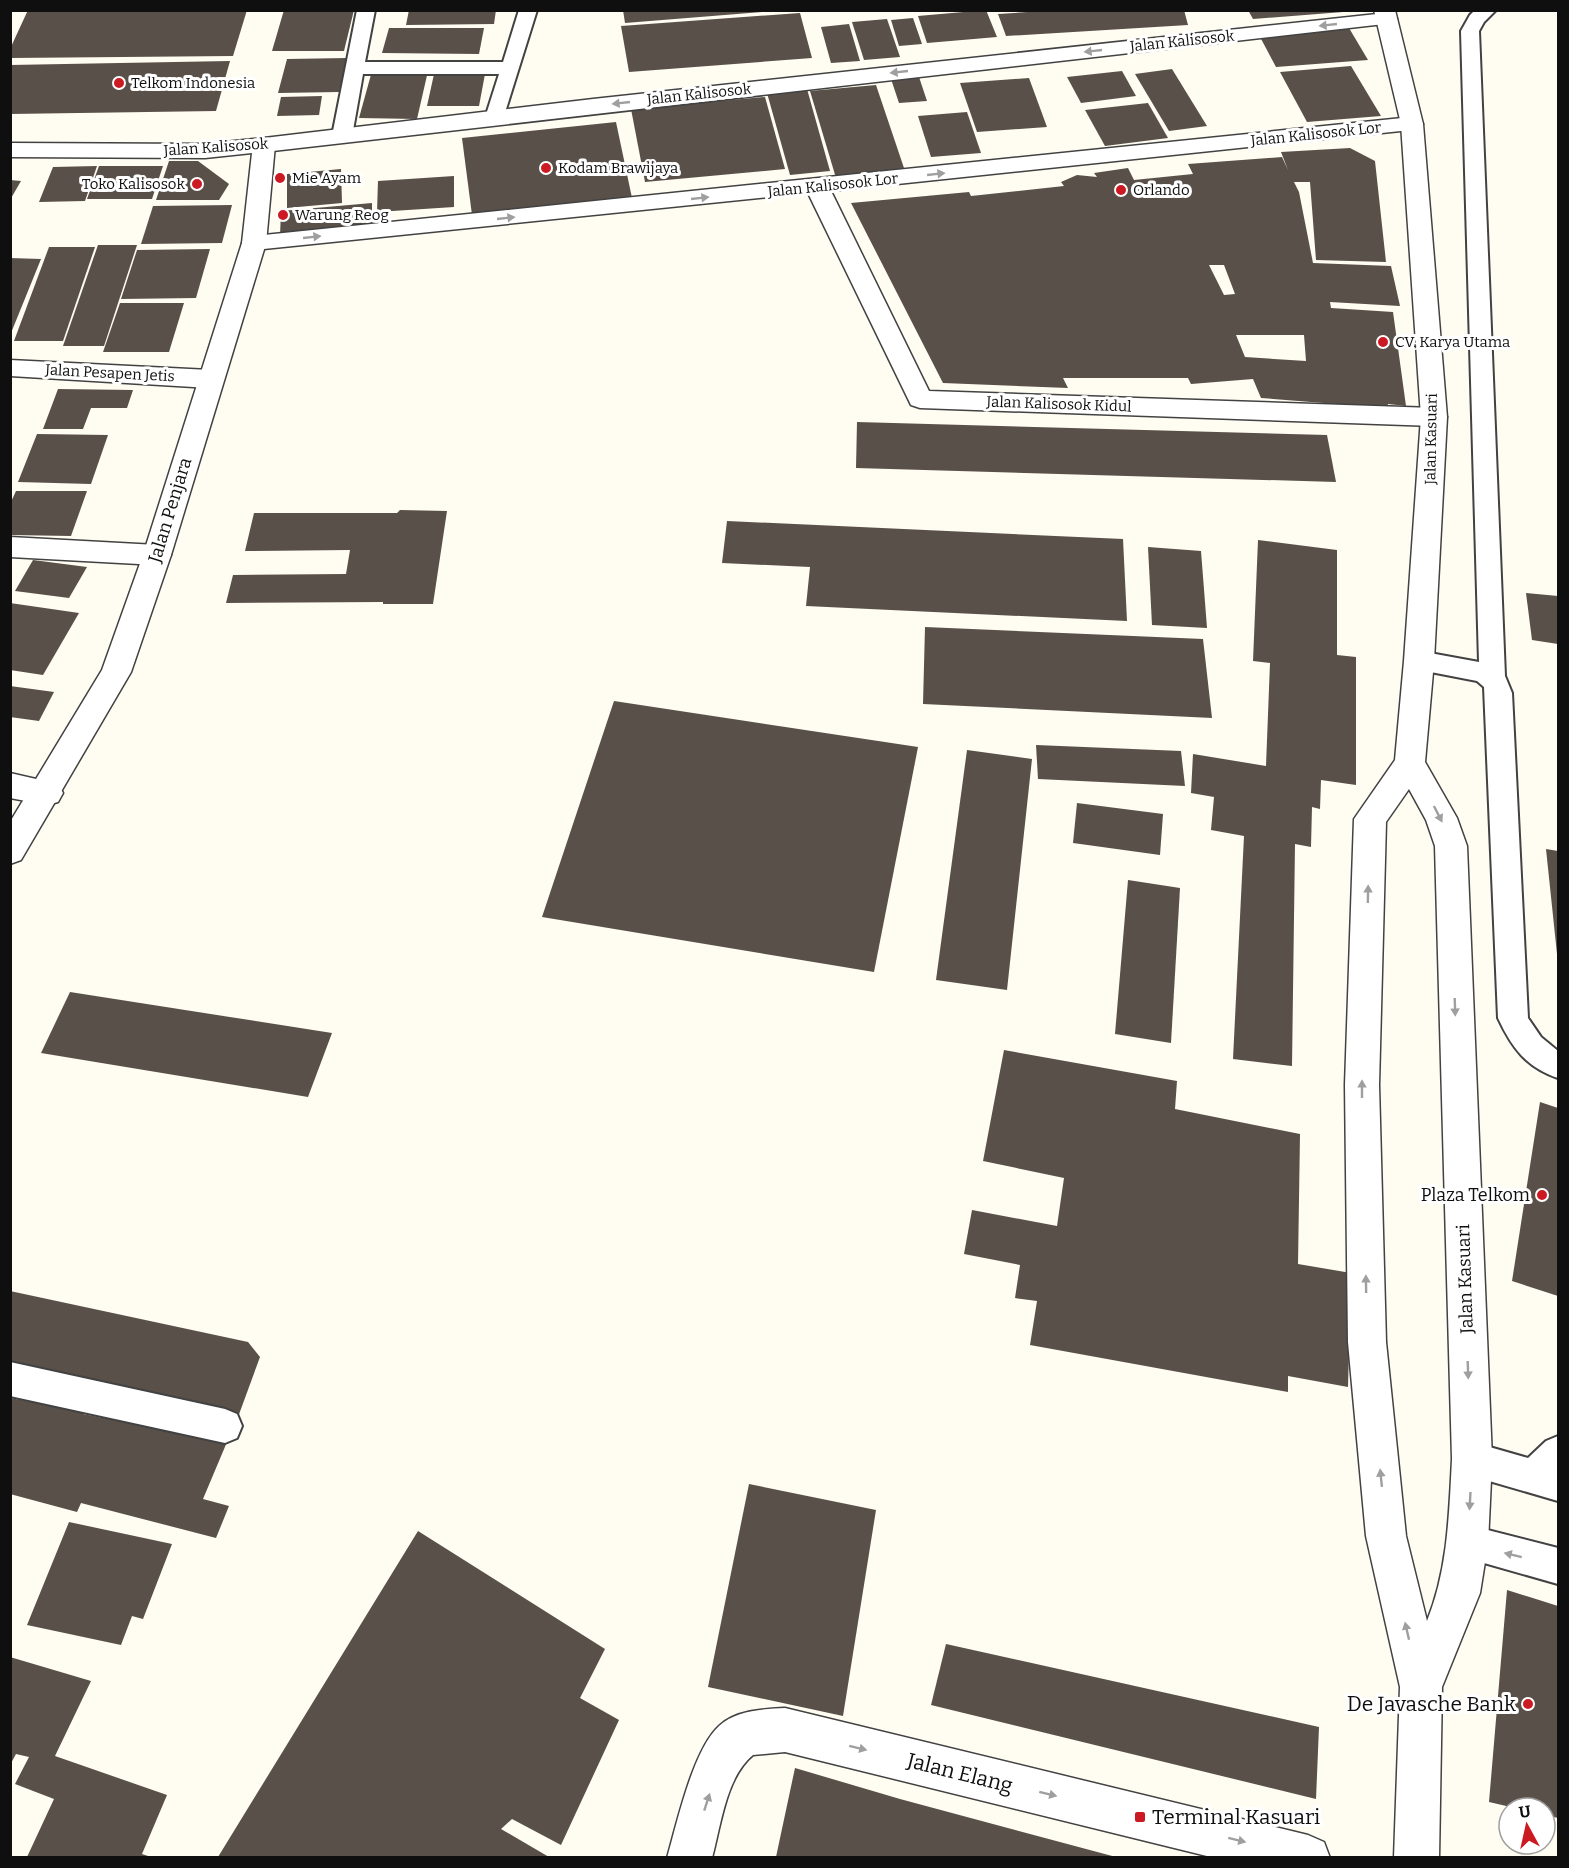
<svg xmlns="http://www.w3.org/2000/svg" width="1569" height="1868" viewBox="0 0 1569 1868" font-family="Bitter,serif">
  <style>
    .building { fill: #59504a; fill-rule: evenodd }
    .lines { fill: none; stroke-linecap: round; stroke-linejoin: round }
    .service-casing { stroke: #424242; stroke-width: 4 }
    .minor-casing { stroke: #424242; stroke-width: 3 }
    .tertiary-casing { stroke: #424242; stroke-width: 3 }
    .service { fill: #fff; fill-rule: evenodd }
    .minor { fill: #fff; fill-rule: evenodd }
    .tertiary { fill: #fff; fill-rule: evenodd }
    .oneway { fill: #9f9f9f }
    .poi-dot { fill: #cc1a23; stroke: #fff; stroke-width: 2 }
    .labels { text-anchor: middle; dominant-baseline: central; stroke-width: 6; stroke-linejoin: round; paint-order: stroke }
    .far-street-label { font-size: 15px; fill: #0f0f0f; stroke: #fff }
    .far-poi-label { font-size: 15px; fill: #0f0f0f; stroke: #fff; text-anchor: start }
    .street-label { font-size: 18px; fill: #0f0f0f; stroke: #fff }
    .poi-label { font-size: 18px; fill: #0f0f0f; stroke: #fff; text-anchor: end }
    .near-poi-label { font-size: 21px; fill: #0f0f0f; stroke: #fff; text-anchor: end }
    .near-street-label { font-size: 21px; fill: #0f0f0f; stroke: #fff }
  </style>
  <rect width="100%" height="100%" fill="#fffcf1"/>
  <g class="building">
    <polygon points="28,10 247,10 233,56 10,58 10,49"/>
    <polygon points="284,10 354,10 344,51 272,51"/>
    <polygon points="409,10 496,10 494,24 406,25"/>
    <polygon points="623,10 762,10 762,12 625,23"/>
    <polygon points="986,10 997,37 927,43 918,16"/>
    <polygon points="1057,10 1184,10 1188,25 1006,36 998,14"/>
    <polygon points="1248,10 1343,10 1343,12 1253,19"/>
    <polygon points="800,13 812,58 629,72 621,26"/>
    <polygon points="913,18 922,44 899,46 891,20"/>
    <polygon points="887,19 900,57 864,60 852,22"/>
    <polygon points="849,24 860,61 831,63 821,27"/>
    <polygon points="389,28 484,28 479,54 382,53"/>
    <polygon points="1349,28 1368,60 1276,67 1259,35"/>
    <polygon points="347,58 339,92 278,93 287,59"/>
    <polygon points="230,61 216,111 10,114 10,65"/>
    <polygon points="1351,66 1381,116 1307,122 1280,72"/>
    <polygon points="1172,69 1207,126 1169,131 1135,74"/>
    <polygon points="372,71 428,71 417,119 359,118"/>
    <polygon points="1122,71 1136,96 1081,103 1067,77"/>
    <polygon points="434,74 485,74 479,106 427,106"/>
    <polygon points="918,74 927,101 899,103 890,76"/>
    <polygon points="1029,78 1047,127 977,132 960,83"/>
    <polygon points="876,85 905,171 836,178 810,91"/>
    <polygon points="807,89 830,171 790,175 767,93"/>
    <polygon points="322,96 319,115 277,116 281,97"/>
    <polygon points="765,97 785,169 645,182 631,109"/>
    <polygon points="1148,103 1168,138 1105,146 1085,110"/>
    <polygon points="967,112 981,153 931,157 918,116"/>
    <polygon points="616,122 632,198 472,215 462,138"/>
    <path d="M1350,148L1375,161L1386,262L1316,260L1310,182H1294L1299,192L1313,263L1391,266L1400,306L1330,302L1331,308L1393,312L1406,406L1388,404L1387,408L1261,398L1253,379L1191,384L1188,378H1063L1068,388L943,383L851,203L969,192L971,196L1064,186L1061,182L1077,175L1097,177L1094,173L1128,168L1134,180L1193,174L1188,164L1282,157L1288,170L1281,152ZM1209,265H1224L1235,294L1224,295ZM1236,335H1304L1306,361L1245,357Z"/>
    <polygon points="169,161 198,161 229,184 219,200 156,200"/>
    <polygon points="97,166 85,201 39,202 53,167"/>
    <polygon points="99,166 163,166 152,199 87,199"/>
    <polygon points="341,169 342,203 287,208 287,174"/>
    <polygon points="454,176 454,207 377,212 378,181"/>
    <polygon points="10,180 21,181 10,200"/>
    <polygon points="372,203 372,228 280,236 281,211"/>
    <polygon points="232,205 222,243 141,244 153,206"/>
    <polygon points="98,245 137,245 104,346 63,346"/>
    <polygon points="49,247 95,247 63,341 14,341"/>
    <polygon points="210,249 196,298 121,299 137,250"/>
    <polygon points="10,258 41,259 11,333 10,333"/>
    <polygon points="120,303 184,303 169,352 103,352"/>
    <polygon points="58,389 133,390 127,408 91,408 83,429 43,429"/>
    <polygon points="857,422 1327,435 1336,482 856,468"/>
    <polygon points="37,434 108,435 91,484 18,482"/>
    <polygon points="16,491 87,491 71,536 10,535 10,504"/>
    <polygon points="400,510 447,511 433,604 383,604 383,602 226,603 233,575 346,574 350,550 245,551 254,513 397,513"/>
    <polygon points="727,521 1123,539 1127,621 806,606 810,567 722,563"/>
    <polygon points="1258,540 1337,550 1337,655 1356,657 1356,785 1321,780 1320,809 1312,807 1311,847 1295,844 1292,1066 1233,1059 1244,836 1211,830 1214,797 1191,793 1193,754 1266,766 1270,663 1253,661"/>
    <polygon points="1148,547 1201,551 1207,628 1152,625"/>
    <polygon points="33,560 87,567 69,598 15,591"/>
    <polygon points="1526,593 1558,596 1558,644 1532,640"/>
    <polygon points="10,603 79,613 43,675 10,670"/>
    <polygon points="925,627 1203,639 1212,718 923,704"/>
    <polygon points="10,686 54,692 39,721 10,717"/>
    <polygon points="614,701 918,747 874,972 542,917"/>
    <polygon points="1036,745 1181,751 1185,786 1038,779"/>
    <polygon points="967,750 1032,759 1007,990 936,980"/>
    <polygon points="1077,803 1163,814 1160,855 1073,843"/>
    <polygon points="1546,849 1558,851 1558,954 1557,954"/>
    <polygon points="1128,880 1180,888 1171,1043 1115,1034"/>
    <polygon points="70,992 332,1033 308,1097 41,1053"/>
    <polygon points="1004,1050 1177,1081 1175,1109 1300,1134 1298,1264 1351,1273 1348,1387 1288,1376 1288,1392 1030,1345 1037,1301 1015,1298 1020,1265 964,1254 972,1210 1057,1226 1064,1178 983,1161"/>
    <polygon points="1540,1102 1558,1108 1558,1296 1512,1281"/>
    <polygon points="10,1291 248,1342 260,1357 238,1417 10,1365"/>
    <polygon points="48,1395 89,1404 83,1414 144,1426 149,1415 227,1442 203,1499 229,1506 216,1538 81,1503 77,1512 10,1494 10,1398 42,1404"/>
    <polygon points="749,1484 876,1510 843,1716 708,1687"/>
    <polygon points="69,1522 172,1544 143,1619 132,1616 121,1645 27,1625"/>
    <polygon points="418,1531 605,1649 580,1698 619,1720 561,1845 512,1819 501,1829 549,1857 218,1857"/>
    <polygon points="1507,1590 1558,1606 1558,1818 1545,1815 1545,1808 1515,1808 1489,1802"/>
    <polygon points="946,1644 1319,1727 1316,1799 931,1705"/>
    <polygon points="10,1657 91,1681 55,1756 167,1795 142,1854 151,1857 27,1857 54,1799 15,1784 29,1757 16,1754 10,1765"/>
    <polygon points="795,1768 900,1799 1116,1857 776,1857"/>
  </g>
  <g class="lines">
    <defs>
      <g id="service">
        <polygon points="357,10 375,10 365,62 503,62 519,10 537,10 502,122 488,122 485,118 499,74 363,74 352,136 349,140 335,140 332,136"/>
        <path d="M1475,10H1496L1484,22L1479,31L1505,676L1512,693L1528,1018L1541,1037L1558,1051V1078C1526,1067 1512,1048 1498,1018L1484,687L1477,681L1410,668L1406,661L1410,654L1419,651L1479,662L1461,31L1470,15Z"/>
        <polygon points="10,1362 225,1409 237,1414 242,1426 237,1438 225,1443 10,1396"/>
        <polygon points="1558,1436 1558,1501 1472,1476 1460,1471 1455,1459 1460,1447 1472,1442 1528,1458 1546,1441"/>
        <polygon points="1468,1525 1558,1548 1558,1584 1456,1555 1450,1543 1456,1531"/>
      </g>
      <g id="minor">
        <polygon points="1386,13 1393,15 1397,19 1393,23 264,152 256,150 253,145 256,140 264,138 593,99"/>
        <polygon points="1412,117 1420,119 1423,124 1420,129 831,191 929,391 1434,408 1443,411 1447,417 1443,423 1434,426 920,408 911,405 808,193 254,250 246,248 242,243 246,238 254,236"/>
        <polygon points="10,360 210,370 219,373 223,379 219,385 210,388 10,376"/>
        <polygon points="10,537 157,545 167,548 171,555 167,562 157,565 10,557"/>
        <polygon points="10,773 58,784 63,793 58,802 47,805 10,798"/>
        <path d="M785,1708L1308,1835L1324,1842L1330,1858H1215L785,1752L753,1755C726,1777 721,1825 712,1858H667C677,1823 693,1750 719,1726C736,1710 764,1709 785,1708Z"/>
      </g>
      <g id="tertiary">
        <path d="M1374,10H1395L1423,124L1447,417L1434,661L1425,762L1457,818L1467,846L1492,1459L1488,1543L1480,1593L1442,1687L1439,1858H1394L1400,1687L1366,1536L1348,1342L1345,1085L1354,819L1395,760L1404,661L1421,417L1401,124ZM1409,789L1426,820L1435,846L1452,1459C1449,1515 1448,1569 1427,1621L1406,1536L1386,1342L1379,1085L1386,822Z"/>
        <polygon points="264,138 272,140 275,145 266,243 171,555 131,672 21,860 10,864 10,822 102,670 143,555 242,243 252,153 205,158 10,157 10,143 205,144"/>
      </g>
    </defs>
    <use href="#service" class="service-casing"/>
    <use href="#minor" class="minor-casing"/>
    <use href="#tertiary" class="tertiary-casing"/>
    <use href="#service" class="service"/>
    <use href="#minor" class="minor"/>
    <use href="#tertiary" class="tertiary"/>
  </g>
  <defs><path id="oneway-solid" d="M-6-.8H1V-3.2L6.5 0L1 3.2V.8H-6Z" transform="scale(1.5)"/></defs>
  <g class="oneway">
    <use href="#oneway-solid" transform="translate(1328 25) rotate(174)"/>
    <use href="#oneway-solid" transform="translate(1093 51) rotate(174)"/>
    <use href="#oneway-solid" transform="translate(899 72) rotate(174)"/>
    <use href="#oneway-solid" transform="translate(621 103) rotate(174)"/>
    <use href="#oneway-solid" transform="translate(936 174) rotate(-6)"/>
    <use href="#oneway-solid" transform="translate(700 198) rotate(-6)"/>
    <use href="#oneway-solid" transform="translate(506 218) rotate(-6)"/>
    <use href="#oneway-solid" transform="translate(312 237) rotate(-6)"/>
    <use href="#oneway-solid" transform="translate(1438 814) rotate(63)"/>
    <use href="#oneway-solid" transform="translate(1368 894) rotate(-89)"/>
    <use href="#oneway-solid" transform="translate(1455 1007) rotate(88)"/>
    <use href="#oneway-solid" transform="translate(1362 1089) rotate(-90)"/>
    <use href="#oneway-solid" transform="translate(1366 1284) rotate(-91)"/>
    <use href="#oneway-solid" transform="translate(1468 1370) rotate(88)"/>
    <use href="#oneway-solid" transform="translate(1381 1478) rotate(-96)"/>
    <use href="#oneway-solid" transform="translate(1470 1501) rotate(93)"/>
    <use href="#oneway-solid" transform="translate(1513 1555) rotate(-166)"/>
    <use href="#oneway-solid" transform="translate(1407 1631) rotate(-103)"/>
    <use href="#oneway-solid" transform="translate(858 1748) rotate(14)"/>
    <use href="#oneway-solid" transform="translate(1048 1794) rotate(14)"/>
    <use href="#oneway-solid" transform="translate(707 1802) rotate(-72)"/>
    <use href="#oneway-solid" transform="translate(1237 1840) rotate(14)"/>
  </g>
  <g class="poi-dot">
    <circle cx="119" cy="83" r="6"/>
    <circle cx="546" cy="168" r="6"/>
    <circle cx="280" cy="178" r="6"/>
    <circle cx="197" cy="184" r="6"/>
    <circle cx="1121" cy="190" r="6"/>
    <circle cx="283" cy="215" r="6"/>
    <circle cx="1383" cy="342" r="6"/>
    <circle cx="1542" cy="1195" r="6"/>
    <circle cx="1528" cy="1704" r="6"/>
    <rect x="1134" y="1811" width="12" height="12" rx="3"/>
  </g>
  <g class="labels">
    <g class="far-street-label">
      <text transform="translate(1182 41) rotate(-6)">Jalan Kalisosok</text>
      <text transform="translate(699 94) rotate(-6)">Jalan Kalisosok</text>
      <text transform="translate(1316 134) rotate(-6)">Jalan Kalisosok Lor</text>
      <text transform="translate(216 147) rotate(-4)">Jalan Kalisosok</text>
      <text transform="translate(833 185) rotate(-6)">Jalan Kalisosok Lor</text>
      <text transform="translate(110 373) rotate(3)">Jalan Pesapen Jetis</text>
      <text transform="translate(1059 404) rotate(2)">Jalan Kalisosok Kidul</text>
      <text transform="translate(1431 439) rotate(-89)">Jalan Kasuari</text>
    </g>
    <g class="far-poi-label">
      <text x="131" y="83">Telkom Indonesia</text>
      <text x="558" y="168">Kodam Brawijaya</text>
      <text x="292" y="178">Mie Ayam</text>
      <text x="185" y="184" text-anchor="end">Toko Kalisosok</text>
      <text x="1133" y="190">Orlando</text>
      <text x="295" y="215">Warung Reog</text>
      <text x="1395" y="342">CV. Karya Utama</text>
    </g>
    <g class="street-label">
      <text transform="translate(170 510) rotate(-73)">Jalan Penjara</text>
      <text transform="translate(1465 1279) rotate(-92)">Jalan Kasuari</text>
    </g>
    <g class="poi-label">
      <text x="1530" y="1195">Plaza Telkom</text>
    </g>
    <g class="near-poi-label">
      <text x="1516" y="1704">De Javasche Bank</text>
      <text x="1152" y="1817" text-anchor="start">Terminal Kasuari</text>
    </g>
    <g class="near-street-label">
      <text transform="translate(960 1773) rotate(14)">Jalan Elang</text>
    </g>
  </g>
  <rect width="1569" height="1868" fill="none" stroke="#0f0f0f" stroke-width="24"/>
  <g transform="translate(1527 1826) rotate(352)"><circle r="28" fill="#ffffff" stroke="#9f9f9f" stroke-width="1.5"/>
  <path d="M0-4.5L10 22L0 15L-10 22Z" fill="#cc1a23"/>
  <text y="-9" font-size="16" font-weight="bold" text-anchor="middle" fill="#0f0f0f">U</text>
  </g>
</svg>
